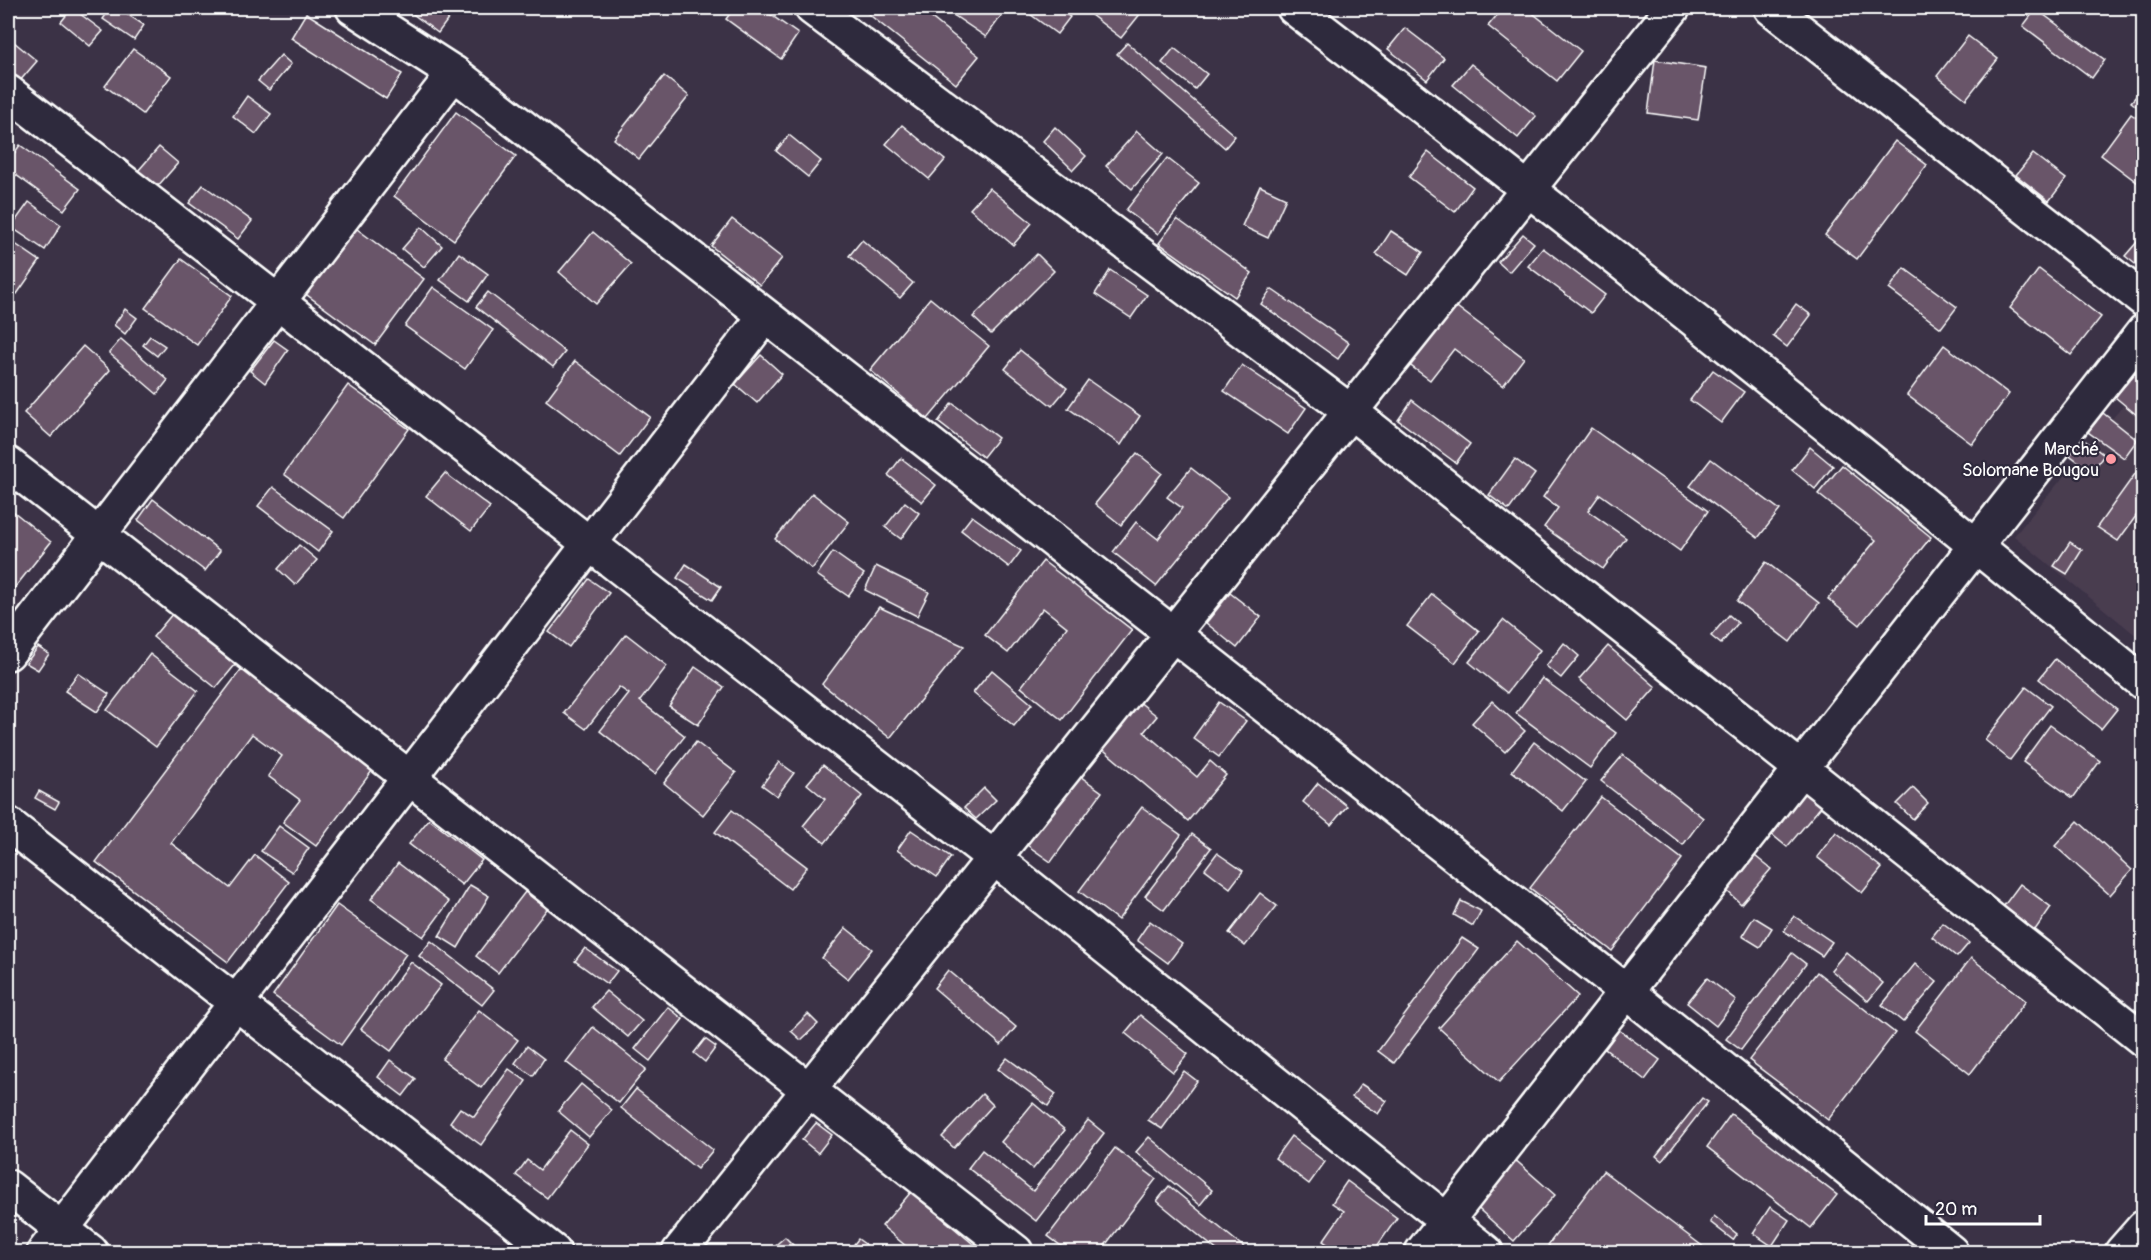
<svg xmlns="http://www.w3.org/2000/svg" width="2151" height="1260" viewBox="0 0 2151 1260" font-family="Pangolin,sans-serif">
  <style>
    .built { fill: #493c50 }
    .building { fill: #695469; stroke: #fff; stroke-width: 1.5 }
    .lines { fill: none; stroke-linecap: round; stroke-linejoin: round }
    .minor-casing { stroke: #fff; stroke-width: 38 }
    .minor { stroke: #2f2a3d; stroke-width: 33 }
    .poi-dot { fill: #ff9aa2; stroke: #2f2a3d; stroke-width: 2 }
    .labels { text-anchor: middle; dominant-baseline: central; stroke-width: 4.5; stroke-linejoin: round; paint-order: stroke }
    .poi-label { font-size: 18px; fill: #fff; stroke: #2f2a3d; text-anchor: end }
  </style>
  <rect width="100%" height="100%" fill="#3b3246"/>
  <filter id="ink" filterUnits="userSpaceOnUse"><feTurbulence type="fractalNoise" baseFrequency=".0167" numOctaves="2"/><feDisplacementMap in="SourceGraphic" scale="12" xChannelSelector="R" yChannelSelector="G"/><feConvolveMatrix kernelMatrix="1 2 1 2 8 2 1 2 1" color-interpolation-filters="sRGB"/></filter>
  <g filter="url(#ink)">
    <polygon class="built" points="2143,382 2143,641 2014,536"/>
    <g class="building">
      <polygon points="72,8 103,31 90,46 61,22"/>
      <polygon points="111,8 118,8 144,25 134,40 103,19"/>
      <polygon points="405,8 452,8 455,10 438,33"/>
      <polygon points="734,8 761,8 798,34 781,59 726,19"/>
      <polygon points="861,8 919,8 979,56 956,84"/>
      <polygon points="943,8 1007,8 986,37"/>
      <polygon points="1024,8 1057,8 1070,17 1057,34 1023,9"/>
      <polygon points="1082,8 1145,8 1121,38"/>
      <polygon points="1503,8 1526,8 1581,51 1557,81 1488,26"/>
      <polygon points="2036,9 2105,60 2092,78 2023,26"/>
      <polygon points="306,13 402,74 386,99 291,38"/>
      <polygon points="1405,28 1444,58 1427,80 1388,49"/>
      <polygon points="1968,36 1998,59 1966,99 1937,76"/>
      <polygon points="8,37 37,61 19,82 8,73"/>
      <polygon points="1127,43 1235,136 1225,148 1117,54"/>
      <polygon points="1174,48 1207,74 1195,89 1162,63"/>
      <polygon points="133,49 171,76 143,114 105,86"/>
      <polygon points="281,55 291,64 269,90 258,81"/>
      <polygon points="1655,60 1706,68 1698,120 1648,113"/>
      <polygon points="1471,64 1536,116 1518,138 1453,85"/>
      <polygon points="664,76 689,96 639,159 614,139"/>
      <polygon points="2144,87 2144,112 2131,102"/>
      <polygon points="247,96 271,114 256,134 233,116"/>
      <polygon points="456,112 516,156 454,240 394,196"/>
      <polygon points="2131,114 2144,123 2144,175 2138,183 2101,155"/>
      <polygon points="902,125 945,160 929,179 886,144"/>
      <polygon points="1055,127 1086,156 1073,170 1043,141"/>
      <polygon points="1137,131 1163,154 1132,189 1106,166"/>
      <polygon points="789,135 821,161 808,177 776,151"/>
      <polygon points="1895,141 1927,165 1857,259 1825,235"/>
      <polygon points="20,145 80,189 64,210 8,169 8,162"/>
      <polygon points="159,147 178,163 157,187 138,171"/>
      <polygon points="1428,152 1473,187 1455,212 1409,177"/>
      <polygon points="2033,154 2066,179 2049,201 2016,175"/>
      <polygon points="1167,158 1199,183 1158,234 1126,210"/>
      <polygon points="203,185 252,221 238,239 189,203"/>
      <polygon points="1260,186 1286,198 1268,238 1242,226"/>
      <polygon points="989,188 1032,223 1013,245 970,209"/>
      <polygon points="29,202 61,225 45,250 11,227"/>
      <polygon points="732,219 782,258 760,285 711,246"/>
      <polygon points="1177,219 1252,273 1235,297 1159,243"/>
      <polygon points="353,226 424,279 375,345 303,292"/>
      <polygon points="421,227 442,246 424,267 402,249"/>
      <polygon points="1391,231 1423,252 1408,275 1376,254"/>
      <polygon points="593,232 631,264 596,304 559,272"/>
      <polygon points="1523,234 1534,243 1509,272 1498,262"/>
      <polygon points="2144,234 2144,271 2125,256"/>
      <polygon points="8,239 40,261 17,294 8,288"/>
      <polygon points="862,240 913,283 900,298 849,256"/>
      <polygon points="1543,248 1605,295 1591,313 1528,266"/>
      <polygon points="459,253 488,274 469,301 440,280"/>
      <polygon points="1037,254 1054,271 991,334 973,317"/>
      <polygon points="181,259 232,296 197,345 145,308"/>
      <polygon points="1904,268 1957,307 1941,328 1889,289"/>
      <polygon points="2039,269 2101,317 2071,355 2010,308"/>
      <polygon points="1110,270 1147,295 1131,318 1095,294"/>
      <polygon points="433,287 493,330 465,369 405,326"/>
      <polygon points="1271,289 1349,343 1338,359 1261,304"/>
      <polygon points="488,292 565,352 553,367 476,307"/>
      <polygon points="930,298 989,346 928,419 870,370"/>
      <polygon points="1449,301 1524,358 1503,386 1454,349 1430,380 1404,361"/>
      <polygon points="1796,304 1811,315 1787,347 1773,336"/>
      <polygon points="125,309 137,318 125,334 114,325"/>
      <polygon points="150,336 165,346 157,356 143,345"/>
      <polygon points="121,339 168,380 157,394 109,353"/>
      <polygon points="274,340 288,350 265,383 250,371"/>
      <polygon points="1944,345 2009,394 1972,444 1907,395"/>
      <polygon points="83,346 110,370 51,437 24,413"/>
      <polygon points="1020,350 1067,388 1052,406 1005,369"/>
      <polygon points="761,355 782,374 757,403 735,384"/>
      <polygon points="575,361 650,417 620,456 546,400"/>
      <polygon points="2144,363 2144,421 2115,397"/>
      <polygon points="1242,365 1306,408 1288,434 1224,391"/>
      <polygon points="1713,370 1744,392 1721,423 1690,400"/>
      <polygon points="1088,380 1140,416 1121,445 1068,408"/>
      <polygon points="348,385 409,429 344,518 284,474"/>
      <polygon points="1412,400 1470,444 1456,463 1398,420"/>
      <polygon points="952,403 998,438 983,457 938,422"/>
      <polygon points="2103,413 2137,440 2124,458 2088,432"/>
      <polygon points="1591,428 1708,511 1680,551 1600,494 1588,511 1626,538 1603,569 1544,527 1558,508 1543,497"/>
      <polygon points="2079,436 2104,455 2092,472 2067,453"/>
      <polygon points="1810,447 1833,466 1815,489 1792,470"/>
      <polygon points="1137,453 1162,473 1121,525 1095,504"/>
      <polygon points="901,458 936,485 922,502 888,475"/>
      <polygon points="1515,459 1535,474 1509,510 1489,495"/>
      <polygon points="1711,459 1780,510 1758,538 1690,486"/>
      <polygon points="1842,465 1931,537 1860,625 1828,599 1876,540 1818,494"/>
      <polygon points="2140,467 2144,470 2144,505 2118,541 2097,527"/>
      <polygon points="1191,468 1228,497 1156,586 1113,552 1136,522 1158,539 1182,508 1167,497"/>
      <polygon points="445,473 490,507 471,531 426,496"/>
      <polygon points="273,487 333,531 318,552 258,506"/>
      <polygon points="812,493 849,522 812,569 775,539"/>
      <polygon points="153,499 220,551 205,571 138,520"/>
      <polygon points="905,502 919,513 901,539 885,527"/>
      <polygon points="8,507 51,542 8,596"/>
      <polygon points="972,516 1021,551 1009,567 961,530"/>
      <polygon points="2070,542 2082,550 2067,574 2054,566"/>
      <polygon points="299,545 317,560 295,585 278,569"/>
      <polygon points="833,552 864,574 848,596 817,575"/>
      <polygon points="1043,561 1132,630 1062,720 1021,687 1067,627 1043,608 1008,653 985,635"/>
      <polygon points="1766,562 1819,603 1790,642 1737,601"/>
      <polygon points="686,564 721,587 712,600 677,578"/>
      <polygon points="876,566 929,592 917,616 865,590"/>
      <polygon points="589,579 609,593 569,647 549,632"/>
      <polygon points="1230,593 1261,617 1237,648 1206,623"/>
      <polygon points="1432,594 1479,631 1455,663 1407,626"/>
      <polygon points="879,607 964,646 890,738 822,684"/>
      <polygon points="173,613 235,665 216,688 153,637"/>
      <polygon points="1729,615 1738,623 1721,644 1711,636"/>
      <polygon points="1503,620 1540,650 1507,693 1469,662"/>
      <polygon points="626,634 667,666 640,701 685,736 655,774 600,731 629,694 619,687 586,729 564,713"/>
      <polygon points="1564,643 1579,656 1561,678 1546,666"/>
      <polygon points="1608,646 1656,687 1627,720 1579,679"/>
      <polygon points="38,647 49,654 38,670 26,663"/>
      <polygon points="150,654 198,691 156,747 107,710"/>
      <polygon points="2055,659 2117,709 2101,729 2039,679"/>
      <polygon points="243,667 375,767 316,846 283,822 300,800 268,776 282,756 252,734 171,843 230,888 255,855 289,882 228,962 96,862"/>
      <polygon points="695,667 724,687 698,725 669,706"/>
      <polygon points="992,670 1032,704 1014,726 973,693"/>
      <polygon points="78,673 109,694 97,712 65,691"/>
      <polygon points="1542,678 1616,733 1590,768 1516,713"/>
      <polygon points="2026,687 2051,706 2010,760 1985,740"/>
      <polygon points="1138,701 1157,716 1144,732 1197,777 1210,761 1226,775 1188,821 1099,746"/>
      <polygon points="1492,701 1525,731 1505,752 1472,723"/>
      <polygon points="1219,702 1246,721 1219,757 1193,738"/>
      <polygon points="2050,725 2100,761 2073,798 2023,762"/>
      <polygon points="696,742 736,773 703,815 664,783"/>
      <polygon points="1534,742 1586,782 1563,811 1512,771"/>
      <polygon points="1623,755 1703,818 1683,845 1601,781"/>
      <polygon points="779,762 794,773 777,796 762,785"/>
      <polygon points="823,765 862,796 825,843 803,826 825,799 807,784"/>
      <polygon points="1077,774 1102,792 1051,862 1027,845"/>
      <polygon points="1318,783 1347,806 1331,825 1303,802"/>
      <polygon points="984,788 996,800 976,819 964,808"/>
      <polygon points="1913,788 1928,803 1913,819 1897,804"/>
      <polygon points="1807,789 1824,803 1787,847 1770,833"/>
      <polygon points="39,791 59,802 55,809 35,798"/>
      <polygon points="1601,797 1682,859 1612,951 1530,888"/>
      <polygon points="1142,807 1181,835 1118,920 1079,891"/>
      <polygon points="732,810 807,867 790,889 715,832"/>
      <polygon points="429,819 482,860 462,885 409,844"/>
      <polygon points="2078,821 2132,870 2110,895 2055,846"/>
      <polygon points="279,826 309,848 292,872 261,851"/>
      <polygon points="911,830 951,857 937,877 897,850"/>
      <polygon points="1836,832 1882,868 1862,893 1817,857"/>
      <polygon points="1192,834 1211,848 1164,910 1145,896"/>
      <polygon points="1217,853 1243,871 1230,888 1205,869"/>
      <polygon points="1755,856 1771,869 1741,904 1726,890"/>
      <polygon points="398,863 449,902 423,937 371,899"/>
      <polygon points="2020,884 2051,907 2035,930 2003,907"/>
      <polygon points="470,885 489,896 458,948 439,936"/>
      <polygon points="525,892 547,909 498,973 476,956"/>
      <polygon points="1260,893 1277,906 1245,946 1229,933"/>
      <polygon points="1461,901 1481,911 1473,926 1454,915"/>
      <polygon points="337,905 406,954 341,1045 273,995"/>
      <polygon points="1794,916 1832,942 1822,956 1784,931"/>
      <polygon points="1754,917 1772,928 1760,947 1742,936"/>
      <polygon points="1150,921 1182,944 1168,963 1137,940"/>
      <polygon points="1943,923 1969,943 1957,957 1932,937"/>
      <polygon points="846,928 872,949 848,979 822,958"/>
      <polygon points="1462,938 1479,949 1394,1063 1378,1051"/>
      <polygon points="431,941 494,990 482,1005 419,956"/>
      <polygon points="1517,941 1578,996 1499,1082 1439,1028"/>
      <polygon points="585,948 617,971 607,984 575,961"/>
      <polygon points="1846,952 1883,983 1868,1001 1831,970"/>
      <polygon points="1792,953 1806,964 1741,1050 1726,1039"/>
      <polygon points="1971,958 2026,1001 1970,1074 1915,1031"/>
      <polygon points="411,962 441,985 391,1051 361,1029"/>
      <polygon points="1915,964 1937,982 1903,1022 1882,1005"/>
      <polygon points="948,970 1016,1027 1001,1045 934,988"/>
      <polygon points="1817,972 1895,1033 1828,1120 1749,1060"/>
      <polygon points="1707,978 1736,1000 1716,1026 1687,1003"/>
      <polygon points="606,991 642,1021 628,1037 592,1007"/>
      <polygon points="668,1007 683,1019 650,1061 635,1049"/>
      <polygon points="479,1010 518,1040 481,1088 442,1059"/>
      <polygon points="808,1014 818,1024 801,1040 791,1031"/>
      <polygon points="1140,1015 1188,1054 1173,1072 1125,1033"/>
      <polygon points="593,1027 646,1069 619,1103 566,1062"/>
      <polygon points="1619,1030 1660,1060 1645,1080 1605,1049"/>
      <polygon points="705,1039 716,1047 705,1062 694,1053"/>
      <polygon points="527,1046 544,1059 533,1076 515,1063"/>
      <polygon points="1007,1058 1056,1094 1048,1106 998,1069"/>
      <polygon points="390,1060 416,1079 403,1096 378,1077"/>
      <polygon points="509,1069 526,1081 481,1145 450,1122 460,1108 474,1117"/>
      <polygon points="1184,1071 1197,1081 1162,1129 1148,1120"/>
      <polygon points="581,1084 612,1110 589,1137 558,1111"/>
      <polygon points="1361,1084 1387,1101 1378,1114 1352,1097"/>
      <polygon points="636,1089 713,1150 697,1169 621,1108"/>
      <polygon points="982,1094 993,1105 954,1148 942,1137"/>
      <polygon points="1702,1098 1708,1102 1662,1161 1656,1156"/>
      <polygon points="1033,1103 1065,1130 1033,1169 1001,1142"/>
      <polygon points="1731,1114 1837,1195 1811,1228 1707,1147"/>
      <polygon points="1088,1120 1104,1133 1036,1221 968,1168 982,1150 1033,1191"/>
      <polygon points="816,1123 832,1135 818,1153 802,1140"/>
      <polygon points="570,1130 588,1144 547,1198 516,1175 527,1160 540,1170"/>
      <polygon points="1291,1136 1325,1162 1309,1184 1275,1158"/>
      <polygon points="1149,1137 1212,1190 1200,1205 1136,1152"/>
      <polygon points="1115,1148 1156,1179 1100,1252 1069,1252 1048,1236"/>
      <polygon points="1512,1157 1555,1195 1514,1241 1471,1202"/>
      <polygon points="1603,1171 1705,1248 1701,1252 1557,1252 1548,1245"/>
      <polygon points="1347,1181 1397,1218 1373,1252 1339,1252 1323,1241 1344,1211 1332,1203"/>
      <polygon points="1169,1186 1246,1249 1243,1252 1219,1252 1157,1201"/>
      <polygon points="911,1192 978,1248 975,1252 913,1252 882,1226"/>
      <polygon points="1770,1207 1789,1220 1772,1246 1753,1233"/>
      <polygon points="1714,1216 1737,1234 1733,1240 1710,1222"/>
      <polygon points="785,1237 800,1252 774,1252 771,1249"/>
      <polygon points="858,1239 876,1252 848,1252"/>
    </g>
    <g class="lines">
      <defs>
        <g id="minor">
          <path d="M353,8L454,73C955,464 1457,852 1951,1252"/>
          <polyline points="812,8 1351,412 2144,1040"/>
          <path d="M1294,8C1581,228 1864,453 2144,683"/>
          <polyline points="1771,8 2144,300"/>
          <polyline points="8,92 994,858 1486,1252"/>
          <polyline points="8,464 1016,1252"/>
          <polyline points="8,653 454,73"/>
          <polyline points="8,824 554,1252"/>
          <polyline points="8,1187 91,1252"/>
          <polyline points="44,1252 765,316"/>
          <polyline points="679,1252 1673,8"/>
          <polyline points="1422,1252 2144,331"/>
          <polyline points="2122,1252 2144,1227"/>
        </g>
      </defs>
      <use href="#minor" class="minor-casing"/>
      <use href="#minor" class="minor"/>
    </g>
  </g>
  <circle class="poi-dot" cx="2111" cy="459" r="6"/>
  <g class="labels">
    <g class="poi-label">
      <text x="2099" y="449">Marché<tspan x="2099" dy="21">Solomane Bougou</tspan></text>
    </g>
  </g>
  <rect width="2151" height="1260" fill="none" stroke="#2f2a3d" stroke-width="30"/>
  <rect x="15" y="15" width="2121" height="1230" fill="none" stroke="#fff" stroke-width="2" filter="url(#ink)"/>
  <path d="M1926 1215v9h114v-9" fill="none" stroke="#ffffff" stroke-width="3"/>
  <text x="1935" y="1215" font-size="18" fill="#ffffff" stroke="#2f2a3d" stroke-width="4.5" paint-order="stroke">20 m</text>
</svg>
